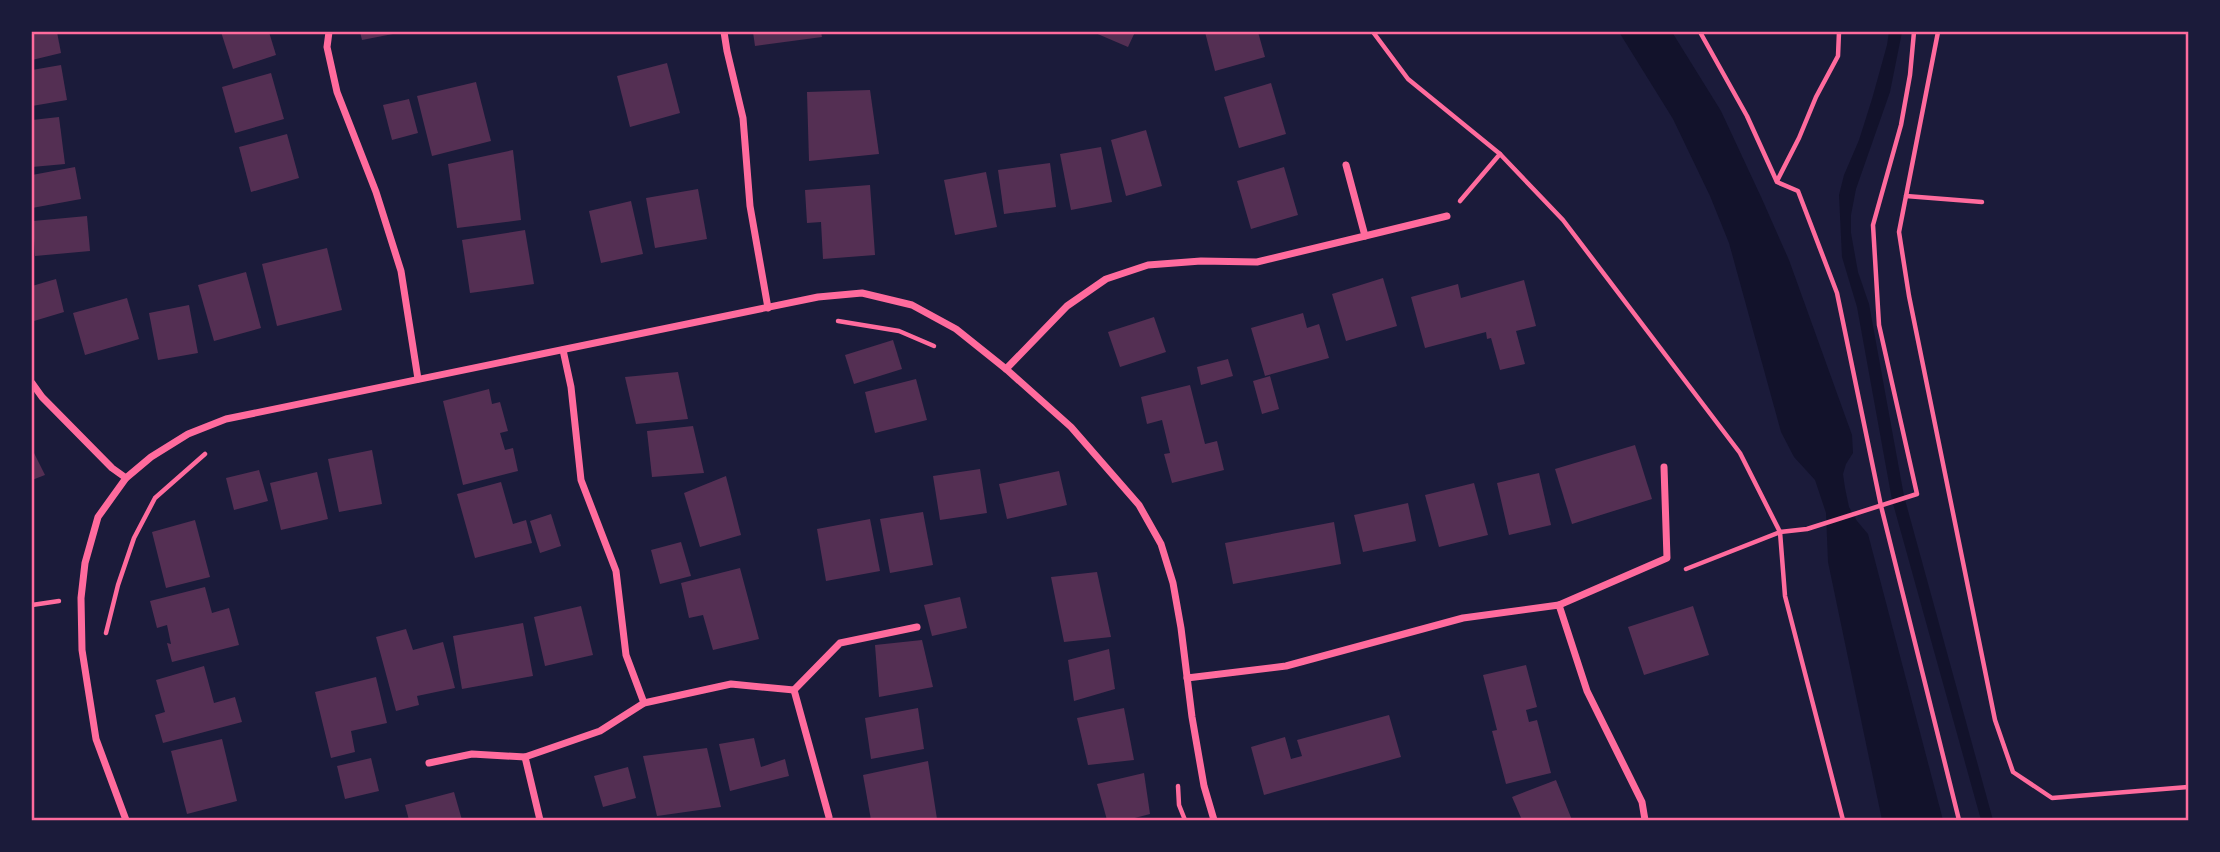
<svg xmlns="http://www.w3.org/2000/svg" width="2220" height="852" viewBox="0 0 2220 852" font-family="Barlow,sans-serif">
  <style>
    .water { fill: #12122b }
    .building { fill: #542f53 }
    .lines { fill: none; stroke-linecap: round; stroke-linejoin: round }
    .path { stroke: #ff6b9d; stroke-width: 4.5 }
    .minor { stroke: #ff6b9d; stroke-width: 7 }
    .neatline { fill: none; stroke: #ff6b9d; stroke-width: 2.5 }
  </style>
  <rect width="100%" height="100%" fill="#1b1b3a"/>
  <g class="water">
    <polygon points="1619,32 1672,32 1721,111 1762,199 1789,260 1852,435 1853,453 1846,464 1843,474 1845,488 1849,507 1857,521 1868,534 1943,820 1882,820 1828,562 1826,513 1815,480 1794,457 1781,432 1729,243 1710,196 1673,119"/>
    <polygon points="1889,32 1902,32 1890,92 1856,189 1851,215 1851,233 1858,272 1869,304 1904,496 1993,820 1981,820 1892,500 1857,307 1842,257 1839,195 1844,175 1859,140 1872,99 1887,45"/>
  </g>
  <g class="building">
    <polygon points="32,32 57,32 61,53 32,60"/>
    <polygon points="221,32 269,32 276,55 233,69"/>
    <polygon points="360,32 398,32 398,33 362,40"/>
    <polygon points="753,32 821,32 822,37 755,46"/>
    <polygon points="1093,32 1135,32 1128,47"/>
    <polygon points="1205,32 1258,32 1265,57 1215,71"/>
    <polygon points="667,63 680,113 630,127 617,76"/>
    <polygon points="61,65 67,100 32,106 32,70"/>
    <polygon points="271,73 284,119 235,133 222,87"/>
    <polygon points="476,82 491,141 432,156 417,96"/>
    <polygon points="1271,83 1286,134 1239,148 1224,97"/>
    <polygon points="870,90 879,154 809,161 807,92"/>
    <polygon points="409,99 418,133 392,140 383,105"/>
    <polygon points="59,117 65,164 32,167 32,120"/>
    <polygon points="1146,130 1162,186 1126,196 1111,140"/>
    <polygon points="287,134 299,178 251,192 239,147"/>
    <polygon points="1101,147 1112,202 1071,210 1060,154"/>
    <polygon points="513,150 521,220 457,228 448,164"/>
    <polygon points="1050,163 1056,207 1004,214 998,170"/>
    <polygon points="75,167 81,199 32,208 32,175"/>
    <polygon points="1284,167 1298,215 1251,229 1237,181"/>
    <polygon points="986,172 997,227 955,235 944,180"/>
    <polygon points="870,185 875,255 823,259 821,222 807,223 805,190"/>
    <polygon points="698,189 707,239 655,248 646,198"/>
    <polygon points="631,201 643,254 601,263 589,211"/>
    <polygon points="87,216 90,251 35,256 33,221"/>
    <polygon points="525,230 534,284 470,293 462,240"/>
    <polygon points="327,248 342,310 277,326 262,264"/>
    <polygon points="246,272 261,328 214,341 198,285"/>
    <polygon points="1383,278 1397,326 1346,341 1332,294"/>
    <polygon points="56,279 64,312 34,321 32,312 32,286"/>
    <polygon points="1524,280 1536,326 1516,331 1525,364 1500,370 1491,338 1487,339 1486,332 1425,348 1411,297 1458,284 1461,298"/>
    <polygon points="127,298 139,339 85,355 73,313"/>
    <polygon points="189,305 198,353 158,360 149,313"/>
    <polygon points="1303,313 1307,328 1319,324 1329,358 1265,376 1251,328"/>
    <polygon points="1154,317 1166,352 1120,367 1108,332"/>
    <polygon points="893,340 902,369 854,384 845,355"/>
    <polygon points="1228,359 1233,376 1201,385 1197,367"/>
    <polygon points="678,372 688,419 636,424 625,377"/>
    <polygon points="1270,376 1279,409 1262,414 1253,381"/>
    <polygon points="916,379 927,420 875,433 865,392"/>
    <polygon points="1190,385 1205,444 1217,441 1224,470 1172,483 1164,454 1170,453 1162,420 1147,424 1141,397"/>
    <polygon points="489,389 492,404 500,402 508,431 500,433 505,450 513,448 518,471 463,485 443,401"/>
    <polygon points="693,426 704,473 652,477 647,431"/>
    <polygon points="1635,445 1652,499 1572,524 1555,469"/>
    <polygon points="32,449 45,475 32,480"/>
    <polygon points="372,450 382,504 339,512 328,459"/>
    <polygon points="980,469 987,513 940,520 933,476"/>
    <polygon points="259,470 268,501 234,510 226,478"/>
    <polygon points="1059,471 1067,505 1007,519 999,484"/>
    <polygon points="317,472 328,519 281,530 270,483"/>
    <polygon points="1539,473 1551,525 1509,535 1497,483"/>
    <polygon points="726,476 741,535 700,547 684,493"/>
    <polygon points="501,482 513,524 526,520 532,543 475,558 457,494"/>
    <polygon points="1474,483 1488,535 1439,547 1425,495"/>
    <polygon points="1408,503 1416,541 1363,552 1354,515"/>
    <polygon points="923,512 933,565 890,573 880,519"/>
    <polygon points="551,514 561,546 540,553 530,521"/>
    <polygon points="870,519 880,571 826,581 817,529"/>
    <polygon points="195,520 210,577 166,588 152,532"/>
    <polygon points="1334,522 1341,564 1233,584 1225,543"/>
    <polygon points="681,542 691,576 660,584 651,550"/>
    <polygon points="740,568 759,639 713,650 703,615 689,618 681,583"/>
    <polygon points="1097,572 1111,637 1064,642 1051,577"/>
    <polygon points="205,587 212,613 229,608 239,645 172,662 167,643 171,644 167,625 157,628 150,601"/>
    <polygon points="960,597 967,628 932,636 924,605"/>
    <polygon points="581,606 593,655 545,666 534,617"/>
    <polygon points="1693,606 1709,655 1644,675 1628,627"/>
    <polygon points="523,623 533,676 462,689 453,636"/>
    <polygon points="406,629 413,650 443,642 455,688 417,696 419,705 396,711 376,637"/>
    <polygon points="922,640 933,687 879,697 875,645"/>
    <polygon points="1109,649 1115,689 1074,701 1068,660"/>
    <polygon points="1526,665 1537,707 1526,710 1529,722 1537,720 1551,773 1506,784 1492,731 1497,730 1483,675"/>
    <polygon points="204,666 214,703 235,697 242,722 163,743 155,715 165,712 156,680"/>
    <polygon points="376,677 387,723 351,731 355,752 331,758 315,692"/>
    <polygon points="918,708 924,749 871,759 865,718"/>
    <polygon points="1124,708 1134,760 1088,765 1077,718"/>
    <polygon points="1389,715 1401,757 1264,795 1251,747 1285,737 1291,759 1302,756 1297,740"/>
    <polygon points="754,738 761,767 785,759 789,776 730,791 719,744"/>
    <polygon points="222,739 237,801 187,814 171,751"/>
    <polygon points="707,748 721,807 657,816 643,756"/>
    <polygon points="371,758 379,791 345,799 337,766"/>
    <polygon points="928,761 937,819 871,820 863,775"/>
    <polygon points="628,767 636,798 603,807 594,776"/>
    <polygon points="1144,773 1150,814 1127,820 1107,820 1097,784"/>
    <polygon points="1556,780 1572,820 1522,820 1512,797"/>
    <polygon points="454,792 462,820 409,820 405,805"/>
  </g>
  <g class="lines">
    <g class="path">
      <polyline points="1373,32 1408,79 1500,154 1563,220 1740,453 1780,532 1785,596 1843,820"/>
      <polyline points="1700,32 1747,116 1777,182 1798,191 1837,293 1881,506 1959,820"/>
      <polyline points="1938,32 1899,232 1909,296 1995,720 2013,772 2052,798 2188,787"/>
      <polyline points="1777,181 1799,138 1816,97 1838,56 1839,32"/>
      <polyline points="1906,196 1982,202"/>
      <polyline points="1460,201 1500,154"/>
      <polyline points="838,321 899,331 934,346"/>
      <polyline points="1686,569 1780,532 1807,529 1917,494 1879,325 1873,225 1901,125 1910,75 1914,32"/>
      <polyline points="32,605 59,601"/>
      <polyline points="106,633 118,585 134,538 155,498 205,454"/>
      <polyline points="1178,786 1179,805 1185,820"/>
    </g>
    <g class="minor">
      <polyline points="329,32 327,47 337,92 376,192 401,271 418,379"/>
      <polyline points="724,32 727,51 743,118 750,206 768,308"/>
      <polyline points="1365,236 1447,216"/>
      <polyline points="563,350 571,387 581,480 616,571 626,655 644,703"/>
      <polyline points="1006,369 1067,306 1106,279 1148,265 1201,261 1257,262 1365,236 1346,165"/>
      <polyline points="32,383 42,397 112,468 126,478"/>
      <polyline points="1559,605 1667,558 1664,467"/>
      <polyline points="1187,678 1286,666 1463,618 1559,605 1587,691 1642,802 1645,820"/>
      <polyline points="525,757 540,820"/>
      <polyline points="429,763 472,754 525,757 600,731 644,703 731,684 794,690"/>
      <polyline points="829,817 794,690 840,643 917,627"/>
      <polyline points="126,820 96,739 82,650 81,598 85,563 98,517 126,478 151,457 188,434 226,419 818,297 862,293 912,305 956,329 1006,369 1071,427 1139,505 1161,544 1173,583 1181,628 1192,717 1204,786 1214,820"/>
    </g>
  </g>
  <rect width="2220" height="852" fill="none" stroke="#1b1b3a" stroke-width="66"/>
  <rect x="33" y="33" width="2154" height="786" class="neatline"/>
</svg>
